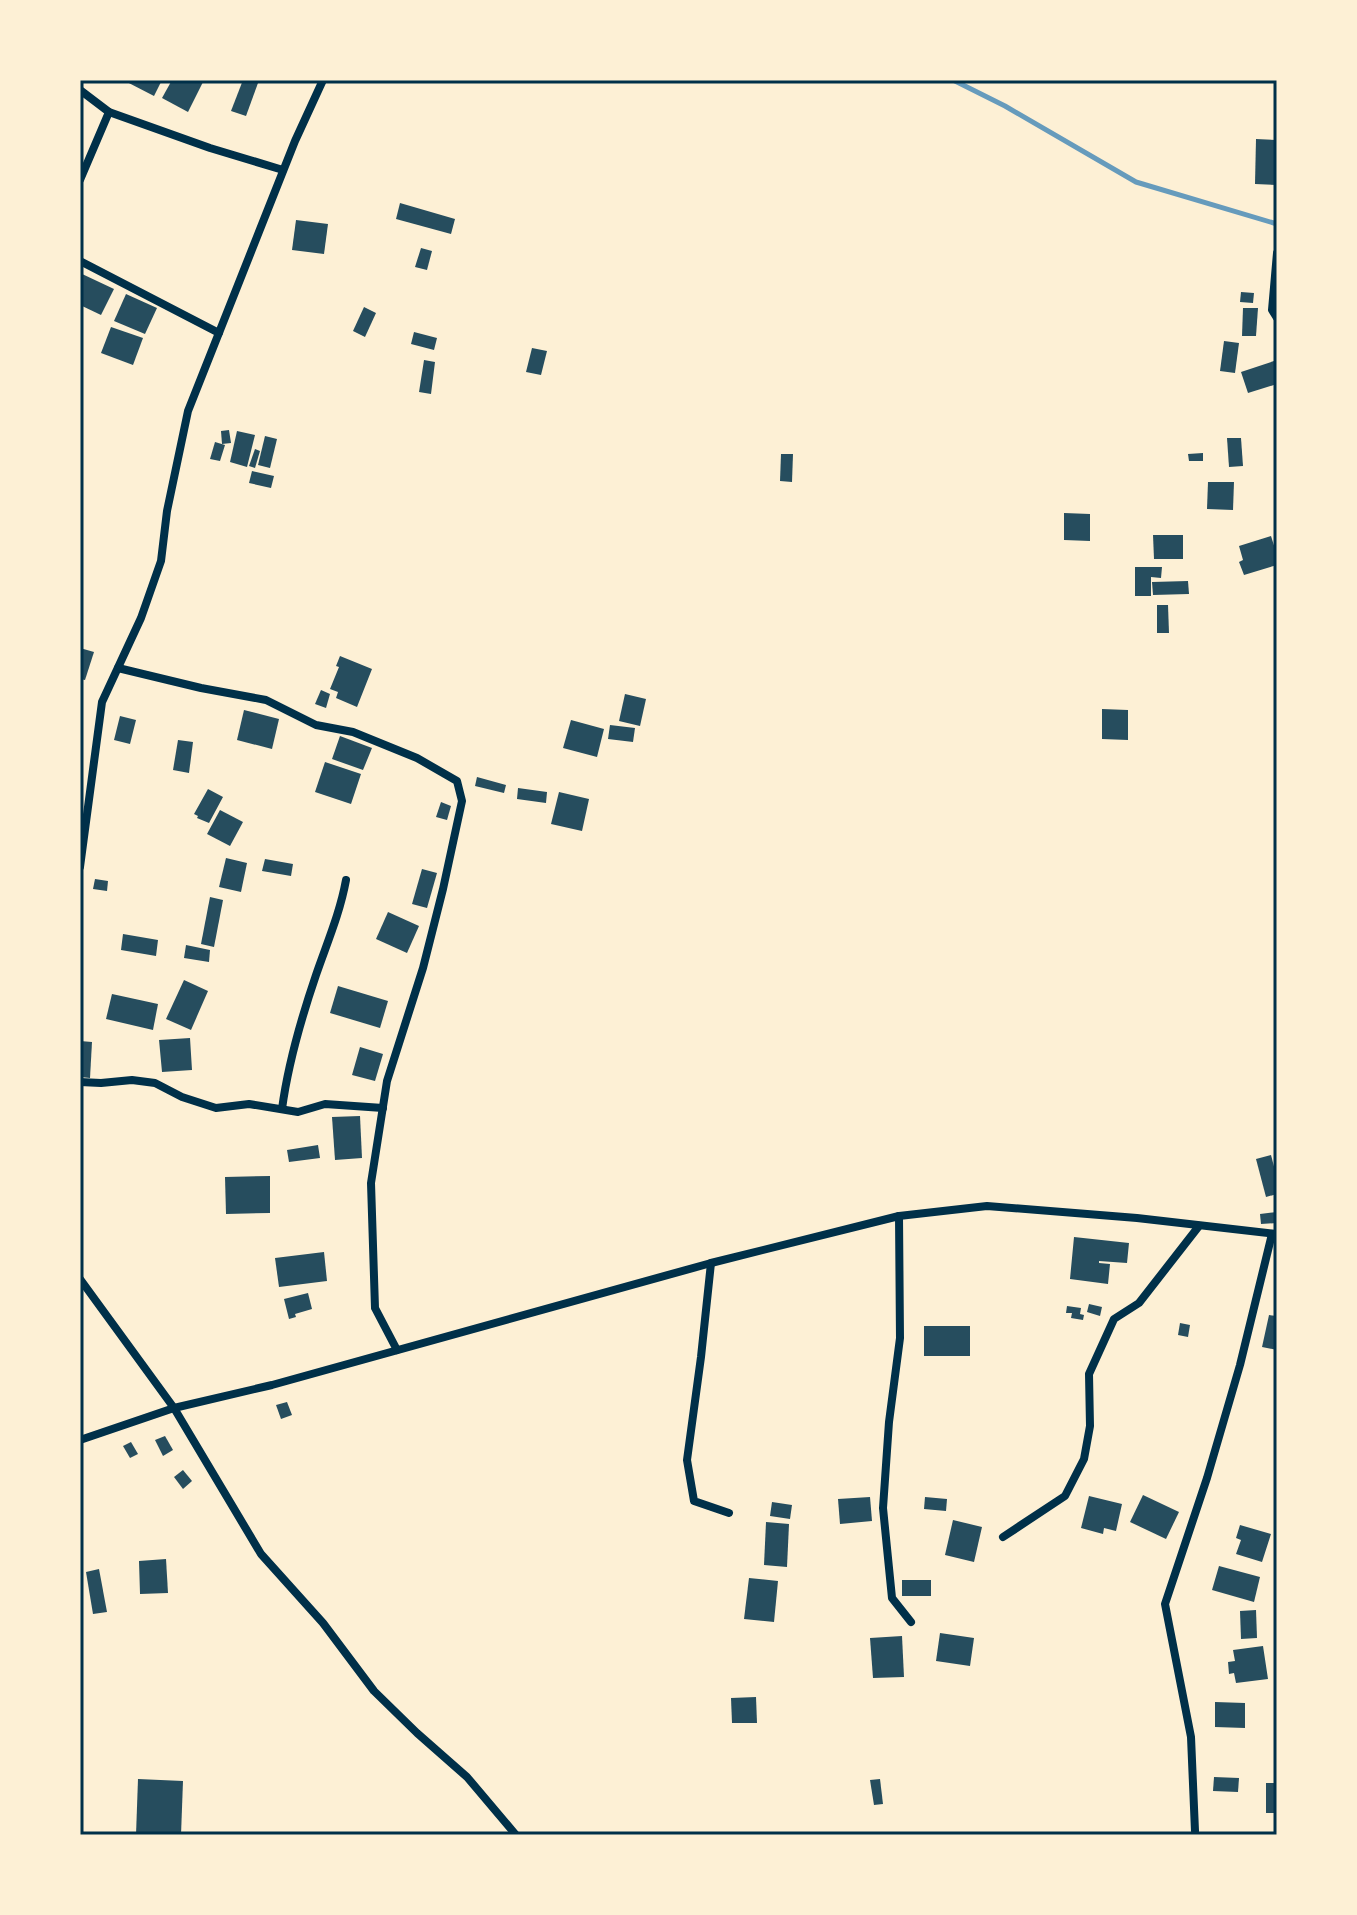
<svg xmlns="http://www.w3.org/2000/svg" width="1357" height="1915" viewBox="0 0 1357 1915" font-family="Mulish,sans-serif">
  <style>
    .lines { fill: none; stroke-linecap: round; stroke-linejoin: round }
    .stream { stroke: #669bbc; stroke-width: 5 }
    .building { fill: #264d5e }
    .minor { stroke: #003049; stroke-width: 8 }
    .neatline { fill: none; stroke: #003049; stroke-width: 3 }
  </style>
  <rect width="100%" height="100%" fill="#fdf0d5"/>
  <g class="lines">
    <polyline class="stream" points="953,80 1005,106 1136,182 1277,224"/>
  </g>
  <g class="building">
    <polygon points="123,80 162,80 154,96"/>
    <polygon points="172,80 204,80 188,112 162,98"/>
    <polygon points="243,80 250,80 258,83 246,116 231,111"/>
    <polygon points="1256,139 1277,140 1277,185 1255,184"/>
    <polygon points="400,203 455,219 451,234 396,219"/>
    <polygon points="296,220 328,224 324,254 292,250"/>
    <polygon points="421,248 432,251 427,270 415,267"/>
    <polygon points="80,273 114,289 101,315 80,305"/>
    <polygon points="1241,292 1254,293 1253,303 1240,302"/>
    <polygon points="126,294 157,308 145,334 114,321"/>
    <polygon points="364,307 376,313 365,337 353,331"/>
    <polygon points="1243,308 1258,308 1256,336 1242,336"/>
    <polygon points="111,327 143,338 133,365 101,353"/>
    <polygon points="414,332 437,338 434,350 411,344"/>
    <polygon points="1224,341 1239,343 1235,373 1220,371"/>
    <polygon points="532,348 547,351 541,375 526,372"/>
    <polygon points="424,360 435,362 431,394 419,392"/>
    <polygon points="1277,360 1277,384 1248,393 1241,372"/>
    <polygon points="229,430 231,443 222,444 221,431"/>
    <polygon points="237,431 255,435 247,467 230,462"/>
    <polygon points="265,436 277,439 270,468 258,465"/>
    <polygon points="1227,438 1241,438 1243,466 1229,467"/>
    <polygon points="215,442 225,445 220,461 210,459"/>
    <polygon points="255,449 260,451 255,468 249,466"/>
    <polygon points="1203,453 1203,461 1189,461 1188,454"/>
    <polygon points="781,454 793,454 792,482 780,481"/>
    <polygon points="252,471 274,476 271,488 249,483"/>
    <polygon points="1208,482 1234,482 1233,510 1207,509"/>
    <polygon points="1064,513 1090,514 1090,541 1064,540"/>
    <polygon points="1153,535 1183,535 1183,559 1154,559"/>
    <polygon points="1271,536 1277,555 1277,565 1244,575 1239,562 1243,560 1239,546"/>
    <polygon points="1135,567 1162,567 1161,578 1151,577 1151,596 1135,596"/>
    <polygon points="1188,581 1189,594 1153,595 1152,582"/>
    <polygon points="1157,605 1168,605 1169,633 1157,633"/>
    <polygon points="80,648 94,652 85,680 80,679"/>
    <polygon points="340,656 372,669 357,707 336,698 338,692 330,689 339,667 336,666"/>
    <polygon points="321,690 330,694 326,708 315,704"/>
    <polygon points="625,694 646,699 640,726 619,721"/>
    <polygon points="1102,709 1128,710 1128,740 1102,739"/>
    <polygon points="244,710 279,719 272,749 237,740"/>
    <polygon points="120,716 136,720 130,744 114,740"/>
    <polygon points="571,720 604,729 597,757 563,748"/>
    <polygon points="610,725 635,728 633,742 608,739"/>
    <polygon points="340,736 372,748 363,770 332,759"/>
    <polygon points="178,740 193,742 189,773 173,770"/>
    <polygon points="325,762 361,774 351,804 315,792"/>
    <polygon points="477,777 506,785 504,793 475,786"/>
    <polygon points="518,788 547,792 546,803 517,799"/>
    <polygon points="208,789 223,797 209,823 197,818 198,816 194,814"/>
    <polygon points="559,792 589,799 582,831 551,824"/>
    <polygon points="441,802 451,806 447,820 436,817"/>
    <polygon points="220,810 243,822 230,846 207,834"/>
    <polygon points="226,858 247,863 241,892 219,887"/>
    <polygon points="265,859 293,864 291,876 262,871"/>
    <polygon points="422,869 437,873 427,908 412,904"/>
    <polygon points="95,879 108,881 107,891 93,889"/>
    <polygon points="210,897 223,900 214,947 201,944"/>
    <polygon points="388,912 419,926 407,953 376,939"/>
    <polygon points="123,934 158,940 156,956 121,950"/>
    <polygon points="186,945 210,950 209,962 184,958"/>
    <polygon points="184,980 208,991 191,1030 166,1019"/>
    <polygon points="338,986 388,1001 380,1028 330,1013"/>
    <polygon points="112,994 158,1004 153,1030 106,1019"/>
    <polygon points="190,1038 192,1070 162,1072 159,1040"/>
    <polygon points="80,1041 92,1042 90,1078 80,1077"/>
    <polygon points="360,1047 383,1054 375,1081 352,1075"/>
    <polygon points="360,1116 362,1158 335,1160 332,1117"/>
    <polygon points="318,1145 320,1158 289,1162 287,1150"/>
    <polygon points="1271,1155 1277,1178 1277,1194 1266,1197 1256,1159"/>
    <polygon points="270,1176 270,1213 226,1214 225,1177"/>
    <polygon points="1277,1212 1277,1223 1261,1224 1260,1214"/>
    <polygon points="1074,1237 1129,1243 1127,1263 1099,1261 1099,1263 1110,1264 1108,1284 1070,1279"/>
    <polygon points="324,1252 327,1281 279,1287 275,1258"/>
    <polygon points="308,1293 312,1309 295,1314 296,1317 289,1319 284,1299"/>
    <polygon points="1089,1304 1102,1307 1100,1316 1087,1312"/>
    <polygon points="1067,1306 1081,1308 1080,1314 1084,1315 1083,1320 1071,1318 1072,1313 1066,1313"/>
    <polygon points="1269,1315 1277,1316 1277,1350 1262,1347"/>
    <polygon points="1180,1323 1190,1325 1188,1337 1178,1335"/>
    <rect x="924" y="1326" width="46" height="30"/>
    <polygon points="287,1402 292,1415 281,1419 276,1405"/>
    <polygon points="165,1436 173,1450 163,1456 155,1440"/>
    <polygon points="131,1442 138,1454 130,1458 123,1446"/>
    <polygon points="183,1470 192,1481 183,1489 174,1477"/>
    <polygon points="1143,1495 1179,1512 1166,1539 1130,1522"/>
    <polygon points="1089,1496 1122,1504 1116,1531 1104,1528 1103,1534 1081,1528"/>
    <polygon points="870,1497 872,1521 840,1524 838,1499"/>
    <polygon points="925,1497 947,1499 946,1511 924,1509"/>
    <polygon points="772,1502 792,1505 790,1519 770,1516"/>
    <polygon points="953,1520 982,1527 974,1562 945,1555"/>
    <polygon points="766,1522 789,1524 787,1567 764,1565"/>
    <polygon points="1240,1525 1271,1534 1262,1562 1236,1554 1241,1540 1236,1538"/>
    <polygon points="166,1559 168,1593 140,1594 139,1561"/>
    <polygon points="1219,1566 1260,1577 1254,1602 1212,1590"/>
    <polygon points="99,1569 107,1612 93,1614 86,1572"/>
    <polygon points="749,1578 778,1581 774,1622 744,1619"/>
    <rect x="902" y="1580" width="29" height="16"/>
    <polygon points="1256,1610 1257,1638 1241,1639 1240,1611"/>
    <polygon points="940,1633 974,1638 970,1666 936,1661"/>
    <polygon points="902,1636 904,1677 873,1678 870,1638"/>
    <polygon points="1263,1646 1268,1679 1236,1683 1234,1673 1229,1674 1228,1662 1235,1661 1233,1650"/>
    <polygon points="756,1697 757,1723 732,1723 731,1698"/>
    <polygon points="1215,1702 1245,1703 1245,1728 1215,1727"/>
    <polygon points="1214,1777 1239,1778 1238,1792 1213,1791"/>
    <polygon points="138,1779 183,1781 181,1835 136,1835"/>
    <polygon points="880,1779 883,1804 874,1805 870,1780"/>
    <rect x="1266" y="1783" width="11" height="30"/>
  </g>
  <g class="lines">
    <g class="minor">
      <polyline points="80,90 109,112 210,148 283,170"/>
      <polyline points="80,180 109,112"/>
      <polyline points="1277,253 1272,310 1277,318"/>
      <polyline points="80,261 219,333"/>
      <polyline points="118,668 201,688 266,700 316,725 353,732 417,758 457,781 462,801 443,889 423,968 387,1081 371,1183 375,1308 397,1350"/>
      <polyline points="80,867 102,702 141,618 161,561 167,511 188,411 295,141 323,80"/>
      <polyline points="80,1082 101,1083 132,1080 155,1083 182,1097 216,1108 249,1104 298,1112 325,1104 383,1108"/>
      <path d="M282,1109C288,1064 301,1019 316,975C327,943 340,913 346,880"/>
      <polyline points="899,1216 900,1338 889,1422 883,1508 892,1598 911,1622"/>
      <polyline points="711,1263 701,1357 687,1460 694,1501 729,1513"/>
      <polyline points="80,1279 174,1408 261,1554 323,1623 374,1691 417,1733 467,1777 516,1835"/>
      <polyline points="80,1440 174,1408 272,1385 711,1263 899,1216 987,1206 1137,1218 1277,1234"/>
      <polyline points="1003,1537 1065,1496 1084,1459 1090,1426 1089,1374 1114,1319 1139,1303 1199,1226"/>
      <polyline points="1195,1831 1191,1737 1165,1604 1207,1478 1240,1365 1272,1234"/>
    </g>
  </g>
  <rect width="1357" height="1915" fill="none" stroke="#fdf0d5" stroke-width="164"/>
  <rect x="82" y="82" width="1193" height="1751" class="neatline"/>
</svg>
